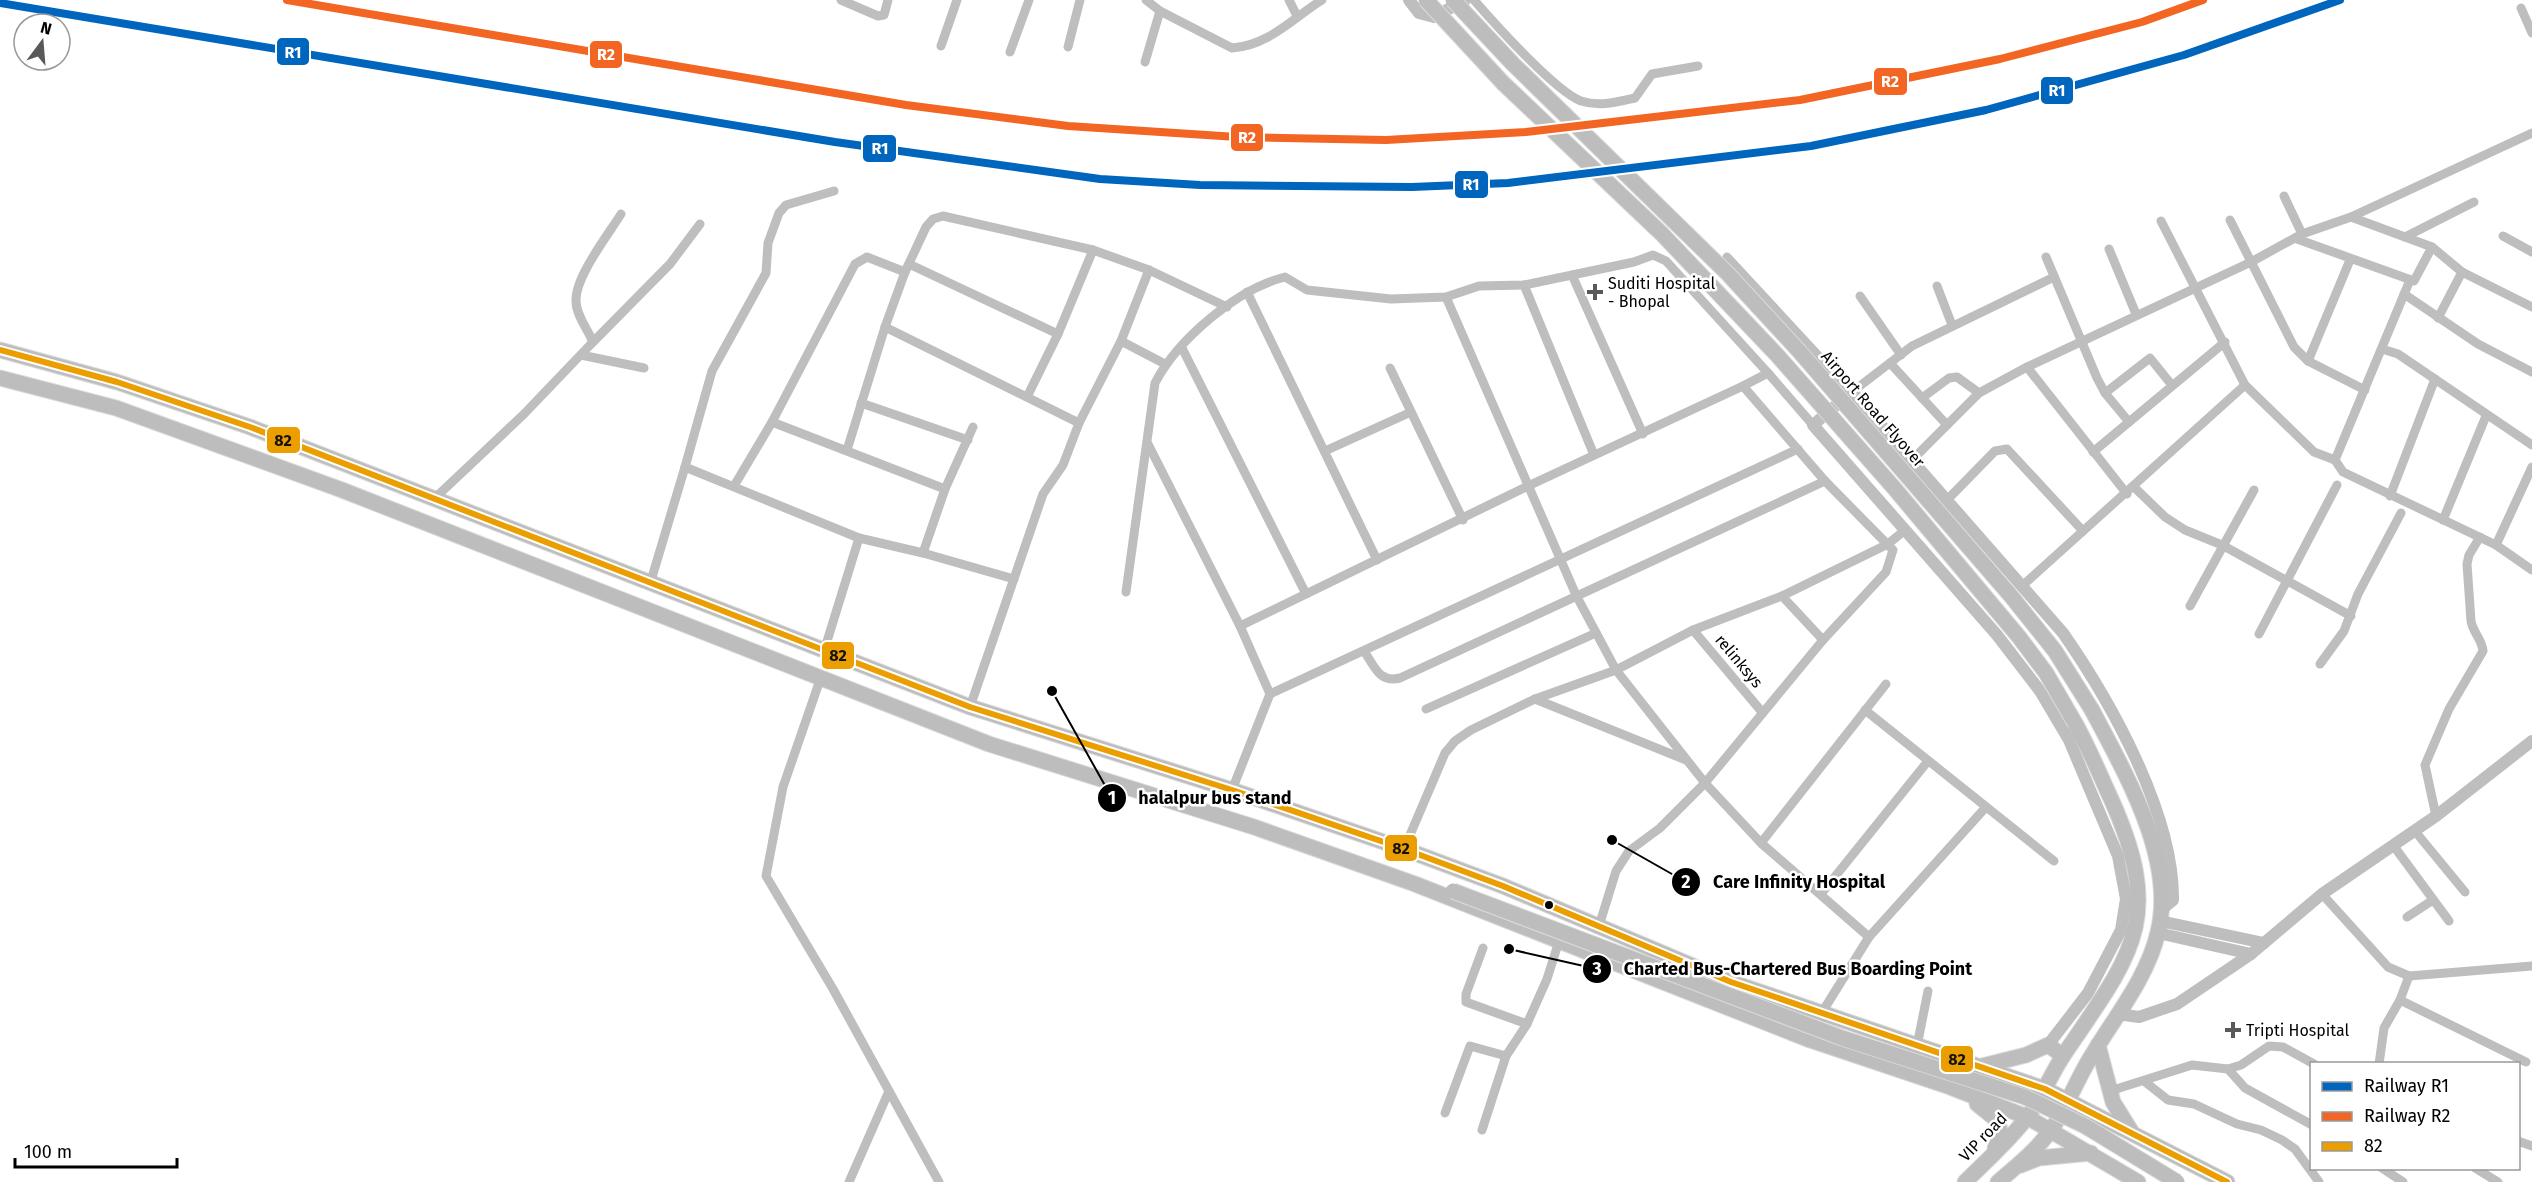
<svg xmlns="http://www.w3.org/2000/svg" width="2532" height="1182" viewBox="0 0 2532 1182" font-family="'Fira Sans',sans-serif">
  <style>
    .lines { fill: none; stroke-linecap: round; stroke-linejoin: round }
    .primary-casing { stroke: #dbdbdb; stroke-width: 17 }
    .minor { stroke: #bebebe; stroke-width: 9 }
    .tertiary { stroke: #bebebe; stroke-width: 12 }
    .primary { stroke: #bdbdbd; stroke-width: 15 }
    .primary-bridge-casing { stroke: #dbdbdb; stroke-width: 17; stroke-linecap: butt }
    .primary-bridge { stroke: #bdbdbd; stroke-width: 15 }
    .bus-1-casing { stroke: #fff; stroke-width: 10 }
    .bus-1 { stroke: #eb9e00; stroke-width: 6 }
    .rail-1-casing { stroke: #fff; stroke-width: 12 }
    .rail-2-casing { stroke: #fff; stroke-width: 12 }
    .rail-1 { stroke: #0065bd; stroke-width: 8 }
    .rail-2 { stroke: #f26522; stroke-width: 8 }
    .poi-dot { fill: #595959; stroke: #fff; stroke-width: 2 }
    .bus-dot { fill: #000; stroke: #fff; stroke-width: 2 }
    .labels { text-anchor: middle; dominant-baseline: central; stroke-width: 5; stroke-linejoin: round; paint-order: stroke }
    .poi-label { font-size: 16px; fill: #000; stroke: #fff; text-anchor: start }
    .street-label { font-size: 16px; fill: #000; stroke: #fff }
    .leader { fill: none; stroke: #000; stroke-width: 2 }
    .callout-dot { fill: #000; stroke: #fff; stroke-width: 2 }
    .mark-label { font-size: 18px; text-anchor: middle; font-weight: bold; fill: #fff }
    .callout-label { font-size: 18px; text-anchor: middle; font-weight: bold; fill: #000; stroke: #fff; stroke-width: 5; stroke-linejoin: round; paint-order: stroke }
    .line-badge { stroke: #fff; stroke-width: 2 }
    .badge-label { font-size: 16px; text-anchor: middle; font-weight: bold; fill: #fff }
    .pale-badge-label { font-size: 16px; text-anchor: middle; font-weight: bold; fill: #111 }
  </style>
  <rect width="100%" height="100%" fill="#fff"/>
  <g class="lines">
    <defs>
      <g id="primary">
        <polyline points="0,350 117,382 250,427 970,707 1232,790 1404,849 1503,886 1731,982 2045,1089 2227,1182"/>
        <polyline points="0,378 116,408 342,490 989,744 1254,827 1415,884 1810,1040 1950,1087 2027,1117 2138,1182"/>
        <polyline points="2098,1045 2113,1102 2131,1131"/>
        <polyline points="1982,1066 2026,1055 2048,1045 2063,1056"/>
        <polyline points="1977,1104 1998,1121 2001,1136 1995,1148"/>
        <polyline points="2021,1165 2039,1158 2091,1153"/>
        <path d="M1965,1182C1986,1161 2010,1140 2028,1116C2043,1096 2052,1071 2067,1050C2133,953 2164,918 2112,801C2100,775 2089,748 2075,723"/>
        <path d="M1998,1182C2017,1166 2039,1148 2053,1127C2069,1103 2078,1076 2094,1052C2117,1014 2148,976 2158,932C2176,859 2125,773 2092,710"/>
      </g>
    </defs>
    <use href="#primary" class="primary-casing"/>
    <g class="minor">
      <polyline points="841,0 878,16 884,15 888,0"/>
      <path d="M1146,0L1160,11L1232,48C1268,46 1293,18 1322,0"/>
      <polyline points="1289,0 1297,16"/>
      <path d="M1474,0C1494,23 1555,91 1581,101C1600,107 1617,102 1635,98L1652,74L1698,66"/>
      <polyline points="2521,8 2532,33"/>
      <polyline points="941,46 957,0"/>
      <polyline points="1068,47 1080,0"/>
      <polyline points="1010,52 1029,0"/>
      <polyline points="1145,62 1160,11"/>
      <polyline points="834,191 786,205 779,213 768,243 766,273 712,371 685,467 859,538 923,553 945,489 973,427"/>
      <polyline points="2284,196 2302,234"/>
      <polyline points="2351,217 2432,247 2462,272 2532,307"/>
      <polyline points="2230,220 2294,347 2308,361 2365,390"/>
      <polyline points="2161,221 2245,385 2314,452 2335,460"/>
      <polyline points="2503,236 2532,252"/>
      <polyline points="2405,237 2474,202"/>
      <polyline points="2297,239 2414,281 2432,247"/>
      <polyline points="2109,249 2136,314"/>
      <polyline points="1727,257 1852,392 1912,346 2054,277"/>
      <polyline points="2046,257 2097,378 2105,393 2129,422"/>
      <polyline points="909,264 1058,334"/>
      <polyline points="1572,275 1643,434"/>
      <polyline points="2410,280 2335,460 2343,472 2496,545 2532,570"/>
      <polyline points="1524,285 1594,455"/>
      <polyline points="1937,286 1952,325"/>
      <polyline points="1247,292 1377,560"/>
      <polyline points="2404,294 2478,344 2532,372"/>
      <polyline points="1860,296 1901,355"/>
      <polyline points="1446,297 1576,595 1616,670 1705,783 1761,843 1869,937"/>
      <polyline points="2438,318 2462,272"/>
      <polyline points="885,327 1079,423"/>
      <polyline points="1121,341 1165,364"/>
      <polyline points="591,344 670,264 700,224"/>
      <polyline points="1182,348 1306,594"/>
      <polyline points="2382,349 2398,354 2532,445"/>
      <polyline points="581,355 644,368"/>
      <polyline points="2308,361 2350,260"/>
      <polyline points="1890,363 1947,425"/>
      <polyline points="2027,367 2127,494"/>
      <polyline points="1390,368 1463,520"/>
      <polyline points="1768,373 1813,425"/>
      <polyline points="2105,393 2150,358 2171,384"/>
      <polyline points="1027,397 1058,334 1093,250"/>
      <polyline points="1922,398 1949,378 1957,377 1979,393"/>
      <polyline points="861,403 968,440"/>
      <polyline points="772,422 945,489"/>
      <polyline points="1148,444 1240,626 1270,694"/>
      <polyline points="847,450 885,327 905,272 926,227 933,219 943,216 1093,250 1149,270 1227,307"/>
      <polyline points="1325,451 1411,412"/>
      <polyline points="2093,452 2225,342"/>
      <polyline points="1912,460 1979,393 2027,367 2251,262 2302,234 2351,217 2532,133"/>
      <polyline points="734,486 772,422 855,264 867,257 905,272"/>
      <polyline points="2134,487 2165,517 2185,530 2222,545 2351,616"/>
      <polyline points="2390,496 2435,379"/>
      <path d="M435,498L524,414L591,344L592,340C587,328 576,315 576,301C575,277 608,235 621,214"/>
      <polyline points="1947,500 1995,451 2007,449 2083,531"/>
      <polyline points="2443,520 2486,416"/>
      <polyline points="2496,545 2532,467"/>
      <polyline points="923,553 1014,579"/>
      <polyline points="650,584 685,467"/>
      <polyline points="2022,586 2245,385"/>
      <path d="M1126,592L1155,383C1178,339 1237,289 1285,277L1307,290L1391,299L1446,297L1479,286L1524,285L1634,262L1653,255L1666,261L1768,373L1743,386L1825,481L1893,550L1886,572L1823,640L1705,783L1660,828L1629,851L1616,871L1599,926"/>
      <polyline points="1782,596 1823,640"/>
      <polyline points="2190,606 2254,490"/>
      <polyline points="1240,626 1528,486 1743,386"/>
      <polyline points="1693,630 1762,712"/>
      <polyline points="2259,634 2337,485"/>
      <polyline points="824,651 859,538"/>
      <path d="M1364,651C1375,667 1379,683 1400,678L1825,481"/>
      <polyline points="2320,664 2344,631 2358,594 2401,513"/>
      <polyline points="821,677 783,787 766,876 833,989 889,1091"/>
      <polyline points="1535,699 1686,760"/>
      <polyline points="970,707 1043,494 1063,465 1079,423 1121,341 1149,270"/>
      <polyline points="1426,709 1596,633"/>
      <polyline points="1865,710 2054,861"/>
      <polyline points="1232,790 1270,694 1798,449"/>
      <path d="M2436,816L2425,765L2449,709L2483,651C2482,639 2473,633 2471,621L2467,564L2469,555L2480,537"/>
      <polyline points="2414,830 2465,892"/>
      <polyline points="1761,843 1886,684"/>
      <polyline points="2393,845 2449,921"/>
      <polyline points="1404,849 1445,753 1455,741 1471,730 1535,699 1616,670 1693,630 1782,596 1888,544 1905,530"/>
      <polyline points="1821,894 1928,761"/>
      <polyline points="2322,894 2388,967 2409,976 2532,966"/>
      <polyline points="2407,917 2433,900"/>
      <polyline points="1483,948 1466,994 1466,1002 1527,1024"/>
      <polyline points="2409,976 2400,1000 2526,1062"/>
      <polyline points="1821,1014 1869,937 1986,807"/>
      <polyline points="1917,1046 1928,991"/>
      <polyline points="2379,1064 2384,1028 2400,1000"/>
      <polyline points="2228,1069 2245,1088 2312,1125"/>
      <polyline points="2144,1081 2168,1100 2194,1104 2237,1124 2261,1130 2282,1140 2295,1149 2319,1182"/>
      <polyline points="2110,1091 2192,1065 2228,1069 2241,1065 2269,1046 2283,1047 2314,1064"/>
      <polyline points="1445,1113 1470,1046 1506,1056"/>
      <polyline points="1482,1130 1506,1056 1527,1024 1547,979 1559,941"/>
      <polyline points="2518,1141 2532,1146"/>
      <polyline points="2382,1168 2403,1182"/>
      <polyline points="2475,1168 2498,1182"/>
      <polyline points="849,1182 889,1091 939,1182"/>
    </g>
    <g class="tertiary">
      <polyline points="1409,0 1419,13 1434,17 1465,0"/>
      <polyline points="2160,921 2264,943"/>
      <polyline points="2158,933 2251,954"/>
      <polyline points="2117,1014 2139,1017 2177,1004 2251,954 2322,894 2436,816 2532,741"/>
      <path d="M2048,1045L2088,993L2121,930L2126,899L2118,856L2069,740L2040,691L1997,635L1813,425L1852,392L2063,633C2111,702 2174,814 2173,900L2162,909"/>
    </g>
    <use href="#primary" class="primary"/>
    <defs>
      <g id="primary-bridge">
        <polyline points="1426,0 1503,83 1662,234 1777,355 1895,489 2019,637 2046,673 2075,723"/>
        <polyline points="1453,0 1513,64 1728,274 1799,351 2011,596 2055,651 2092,710"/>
        <polyline points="1453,891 1842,1038 2025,1097 2085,1126 2177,1182"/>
      </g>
    </defs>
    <use href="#primary-bridge" class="primary-bridge-casing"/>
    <use href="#primary-bridge" class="primary-bridge"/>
    <defs>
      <polyline id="bus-1" points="0,350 117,382 250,427 970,707 1232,790 1404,849 1503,886 1731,982 2045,1089 2227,1182"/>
    </defs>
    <use href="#bus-1" class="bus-1-casing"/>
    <use href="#bus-1" class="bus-1"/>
    <defs>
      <polyline id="rail-1" points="0,3 835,142 1100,179 1200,185 1412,187 1508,183 1811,146 1986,110 2184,55 2340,0"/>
      <polyline id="rail-2" points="287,0 906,105 1068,126 1237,137 1386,140 1526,132 1800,100 2000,59 2142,22 2203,0"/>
    </defs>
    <use href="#rail-1" class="rail-1-casing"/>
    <use href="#rail-2" class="rail-2-casing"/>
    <use href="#rail-1" class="rail-1"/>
    <use href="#rail-2" class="rail-2"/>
  </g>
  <g class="poi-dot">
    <path d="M1592 283h6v6h6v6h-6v6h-6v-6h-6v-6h6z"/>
    <path d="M2230 1021h6v6h6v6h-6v6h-6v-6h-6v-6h6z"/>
  </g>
  <circle class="bus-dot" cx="1549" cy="905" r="5"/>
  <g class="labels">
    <g class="poi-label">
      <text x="1608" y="283">Suditi Hospital<tspan x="1608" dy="18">- Bhopal</tspan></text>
      <text x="2246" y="1030">Tripti Hospital</text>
    </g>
    <g class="street-label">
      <text transform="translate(1873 409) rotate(49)">Airport Road Flyover</text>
      <text transform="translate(1739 661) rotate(50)">relinksys</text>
      <text transform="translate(1983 1137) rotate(-46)">VIP road</text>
    </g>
  </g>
  <path class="leader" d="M1052 691L1112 798M1612 840L1686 882M1509 949L1597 969"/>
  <g class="callout-dot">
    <circle cx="1052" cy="691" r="6"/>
    <circle cx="1612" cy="840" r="6"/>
    <circle cx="1509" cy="949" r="6"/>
    <circle cx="1112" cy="798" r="15"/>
    <circle cx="1686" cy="882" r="15"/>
    <circle cx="1597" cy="969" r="15"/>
  </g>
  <g class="mark-label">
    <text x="1112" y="804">1</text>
    <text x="1686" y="888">2</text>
    <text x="1597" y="975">3</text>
  </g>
  <g class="callout-label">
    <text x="1215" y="804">halalpur bus stand</text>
    <text x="1799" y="888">Care Infinity Hospital</text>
    <text x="1798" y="975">Charted Bus-Chartered Bus Boarding Point</text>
  </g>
  <g class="line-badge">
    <rect x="276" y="37" width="34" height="29" rx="6" fill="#0065bd"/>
    <rect x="589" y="40" width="34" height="29" rx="6" fill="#f26522"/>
    <rect x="1873" y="67" width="35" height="29" rx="6" fill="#f26522"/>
    <rect x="2040" y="76" width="34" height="29" rx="6" fill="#0065bd"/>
    <rect x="1230" y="123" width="34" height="29" rx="6" fill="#f26522"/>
    <rect x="862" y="134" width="35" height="29" rx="6" fill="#0065bd"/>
    <rect x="1454" y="170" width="35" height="29" rx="6" fill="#0065bd"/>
    <rect x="266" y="426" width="35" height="28" rx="6" fill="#eb9e00"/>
    <rect x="821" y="641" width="34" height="29" rx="6" fill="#eb9e00"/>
    <rect x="1384" y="834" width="34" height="28" rx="6" fill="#eb9e00"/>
    <rect x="1940" y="1045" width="34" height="28" rx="6" fill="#eb9e00"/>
  </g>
  <g class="badge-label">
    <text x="293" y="58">R1</text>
    <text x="606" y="60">R2</text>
    <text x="1890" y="87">R2</text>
    <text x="2057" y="96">R1</text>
    <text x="1247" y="143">R2</text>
    <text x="880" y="154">R1</text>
    <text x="1471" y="190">R1</text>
  </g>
  <g class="pale-badge-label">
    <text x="283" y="446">82</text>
    <text x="838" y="661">82</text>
    <text x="1401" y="854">82</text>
    <text x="1957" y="1065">82</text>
  </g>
  <rect x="2310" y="1062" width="210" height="108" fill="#ffffff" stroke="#999999" stroke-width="1.5"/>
  <rect x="2322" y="1082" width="30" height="9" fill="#0065bd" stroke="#999999" stroke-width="1.5"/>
  <text x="2364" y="1092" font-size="18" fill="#000000">Railway R1</text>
  <rect x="2322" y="1112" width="30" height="9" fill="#f26522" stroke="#999999" stroke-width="1.5"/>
  <text x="2364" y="1122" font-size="18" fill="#000000">Railway R2</text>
  <rect x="2322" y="1142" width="30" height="9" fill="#eb9e00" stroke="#999999" stroke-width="1.5"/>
  <text x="2364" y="1152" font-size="18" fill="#000000">82</text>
  <g transform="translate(42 42) rotate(16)"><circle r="28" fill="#ffffff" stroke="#999999" stroke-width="1.5"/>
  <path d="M0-4.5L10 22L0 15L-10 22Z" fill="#595959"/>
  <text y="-9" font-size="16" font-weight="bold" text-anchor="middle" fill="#000000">N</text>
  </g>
  <path d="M15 1158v9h162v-9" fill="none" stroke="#000000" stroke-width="3"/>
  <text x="24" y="1158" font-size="18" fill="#000000" stroke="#ffffff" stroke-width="4.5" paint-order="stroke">100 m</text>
</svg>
